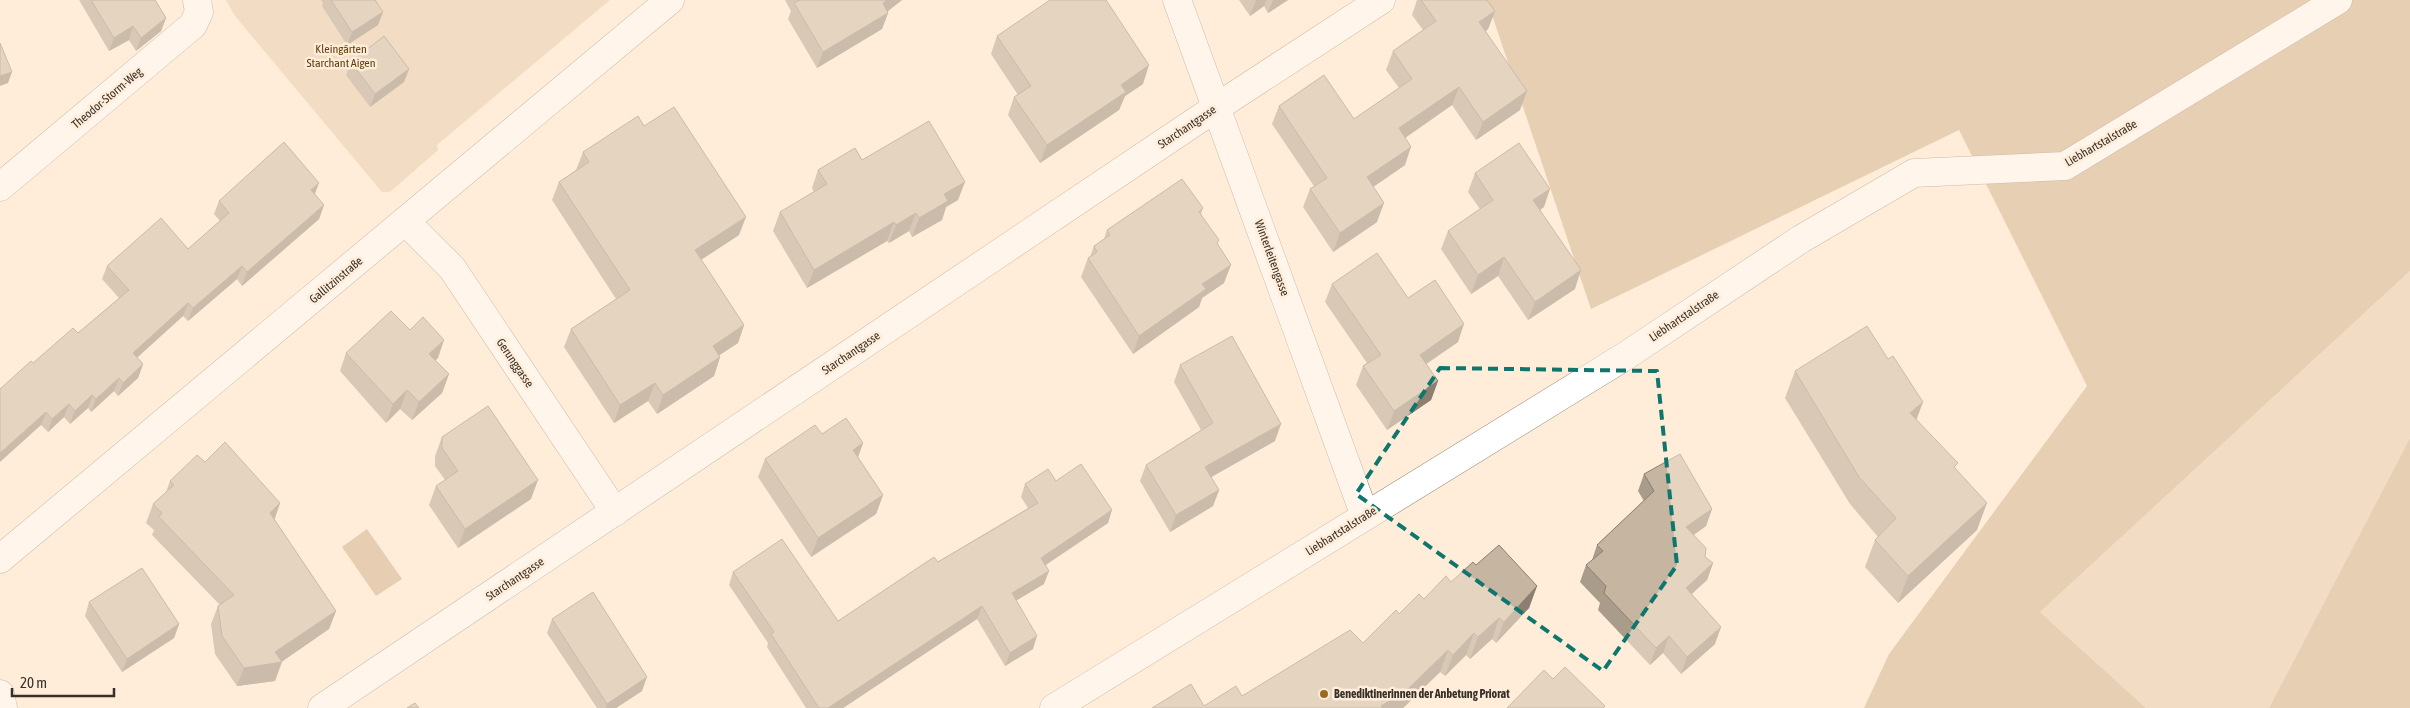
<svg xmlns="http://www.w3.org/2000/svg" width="2410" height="708" viewBox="0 0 2410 708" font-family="'Asap Condensed',sans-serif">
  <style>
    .green { fill: #e3c8a9 }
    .forest { fill: #cbaa85 }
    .water { fill: #caa984 }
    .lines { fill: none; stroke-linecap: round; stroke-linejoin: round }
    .minor-casing { stroke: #90806e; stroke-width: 29 }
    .minor { stroke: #fff; stroke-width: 28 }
    .wall { fill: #a99c8a }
    .shaded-wall { fill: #8a7f71 }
    .building { fill: #c5b5a1; stroke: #8a7f71 }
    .marked { fill: none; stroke: #0f766e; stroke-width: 4; stroke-dasharray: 10 6; stroke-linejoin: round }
    .poi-dot { fill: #9d6920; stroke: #ffedd9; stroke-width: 2 }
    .labels { text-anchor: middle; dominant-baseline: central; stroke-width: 5; stroke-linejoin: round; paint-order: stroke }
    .park-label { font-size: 12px; fill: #5f3e10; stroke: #ffedd9 }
    .street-label { font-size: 12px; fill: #373029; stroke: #ffedd9 }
    .poi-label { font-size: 12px; font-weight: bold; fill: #373029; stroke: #ffedd9; text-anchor: start }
  </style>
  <rect width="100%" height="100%" fill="#ffedd9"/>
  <g class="green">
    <polygon points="226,0 610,0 437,145 438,150 390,192 382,192 235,16"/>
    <polygon points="2410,271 2410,438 2269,708 2146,708 2040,612"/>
  </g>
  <g class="forest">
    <polygon points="1487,0 2410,0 2410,271 2040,612 2146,708 1864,708 1889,654 2087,386 1959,130 1591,309"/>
    <polygon points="2410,438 2410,708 2269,708"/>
  </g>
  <polygon class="water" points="367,529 402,579 376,596 342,547"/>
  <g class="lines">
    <defs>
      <g id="minor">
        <polyline points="1177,0 1365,516"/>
        <polyline points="0,187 193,25 199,12 197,0"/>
        <polyline points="406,222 452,268 615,512"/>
        <polyline points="0,559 670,0"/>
        <polyline points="0,694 3,708"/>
        <polyline points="322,708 1217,107 1381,0"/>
        <polyline points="1054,708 1627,355 1801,239 1914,173 2065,166 2338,0"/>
      </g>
    </defs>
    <use href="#minor" class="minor-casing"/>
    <use href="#minor" class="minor"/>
  </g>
  <g class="wall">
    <polygon points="79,0 155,0 166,18 161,31 136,51 129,40 109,51"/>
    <polygon points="321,0 375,0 383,12 378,25 347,45 322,6 323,3"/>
    <polygon points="785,0 902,0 887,11 888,13 882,29 817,68 788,19 791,11"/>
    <polygon points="1239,0 1288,0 1268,13 1264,6 1250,16"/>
    <polygon points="1417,0 1487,0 1495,11 1488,29 1486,31 1520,110 1476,140 1452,105 1405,138 1405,165 1373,187 1377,222 1333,252 1303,207 1310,189 1314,186 1272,124 1279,106 1354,119 1399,88 1386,70 1393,51 1423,30 1412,15"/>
    <polygon points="997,36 1143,84 1125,96 1119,110 1040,163 1008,115 1014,97 1018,95 991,54"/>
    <polygon points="351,62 409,69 404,82 370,107 346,75"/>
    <polygon points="644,126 739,235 701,260 744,325 738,343 719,355 720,357 714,376 657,414 648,401 614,423 564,347 571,329 616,299 552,200 559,182 576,170 583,152"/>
    <polygon points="862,160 958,200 946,207 942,220 912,237 909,231 889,243 887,241 807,288 773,231 780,212 814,192 812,188 818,170"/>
    <polygon points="1475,173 1544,207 1540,210 1575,289 1528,320 1498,276 1471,294 1441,249 1448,231 1480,209 1468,192"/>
    <polygon points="315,194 324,205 319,219 242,286 237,279 188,321 183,316 137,357 143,364 138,378 118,396 114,391 91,412 88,408 70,424 64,417 48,432 41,425 33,363 78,333 119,298 102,279 107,266 188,249 220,221 214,214 219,201"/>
    <polygon points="1203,208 1201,214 1218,244 1224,283 1202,298 1199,307 1133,354 1081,277 1088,258 1090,257 1094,246 1104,239 1107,230"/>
    <polygon points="1332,284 1408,298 1458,342 1426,364 1438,381 1431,400 1387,430 1356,385 1363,366 1367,363 1325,302"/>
    <polygon points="410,330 438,358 435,360 449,374 442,393 412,420 400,409 386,423 340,371 346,353"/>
    <polygon points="1180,365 1275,441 1211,477 1219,490 1213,506 1170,532 1140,481 1146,465 1201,430 1174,382"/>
    <polygon points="1795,371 1916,420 1956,469 1977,530 1898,603 1865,567 1875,540 1878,537 1850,504 1785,398"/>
    <polygon points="822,434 863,443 858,458 883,495 876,514 811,557 758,477 765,459"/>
    <polygon points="442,437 531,499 458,548 429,505 436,486 445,480 435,466 435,456"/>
    <polygon points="205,462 280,503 274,519 336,611 329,629 281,662 275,681 237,686 215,654 211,624 218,606 220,605 152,535 154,530 146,523 153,504 166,492 170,481"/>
    <polygon points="1644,474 1712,509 1706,526 1694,535 1705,557 1713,563 1707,580 1692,594 1715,644 1681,674 1663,653 1650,665 1598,610 1600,603 1580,582 1586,565 1592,560 1597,545 1644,501 1638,491"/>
    <polygon points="1056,481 1108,523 1046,565 1044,584 1016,600 1033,649 1005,666 977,619 843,708 806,708 767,647 768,643 729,585 733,572 838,621 1028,508 1021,497 1025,484"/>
    <polygon points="1476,565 1537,586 1529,608 1496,643 1492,639 1470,659 1466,655 1445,676 1440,672 1403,708 1152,708 1204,706 1242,696 1363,643 1399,614 1451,582"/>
    <polygon points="89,602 179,624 174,638 122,672 85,616"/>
    <polygon points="552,619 642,691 616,708 597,708 547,633"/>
  </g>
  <g class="shaded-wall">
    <polygon points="887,0 902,0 877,20 883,3"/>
    <polygon points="1256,0 1266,0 1264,6 1250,16"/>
    <polygon points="1273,0 1288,0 1268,13"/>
    <polygon points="1495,11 1488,29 1473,40 1479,22"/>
    <polygon points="383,12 378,25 347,45 352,32"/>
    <polygon points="888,13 882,29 817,68 823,52"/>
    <polygon points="166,18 161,31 136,51 141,38"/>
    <polygon points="133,26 129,40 109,51 114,38"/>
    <polygon points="1149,65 1143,84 1125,96 1119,110 1040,163 1047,145 1121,85"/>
    <polygon points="409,69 404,82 370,107 375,94"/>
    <polygon points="12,72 8,83 0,86 0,76"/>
    <polygon points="1459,87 1452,105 1392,147 1399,128"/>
    <polygon points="1527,91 1520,110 1476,140 1483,122"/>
    <polygon points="1411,147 1405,165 1360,196 1367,177"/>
    <polygon points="965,182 958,200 946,207 942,220 912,237 919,218 944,194"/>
    <polygon points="319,183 314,196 311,190"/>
    <polygon points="1550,189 1544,207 1526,219 1533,200"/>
    <polygon points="1384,203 1377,222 1333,252 1340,233"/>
    <polygon points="324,205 319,219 242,286 247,272"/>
    <polygon points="916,213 909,231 889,243 896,225"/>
    <polygon points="746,217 739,235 688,268 695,250"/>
    <polygon points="894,222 887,241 807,288 814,270"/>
    <polygon points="1504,257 1498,276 1471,294 1478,275"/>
    <polygon points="1231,265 1224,283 1202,298 1199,307 1133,354 1139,336 1202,284"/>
    <polygon points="242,266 237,279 188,321 193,308"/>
    <polygon points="1581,270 1575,289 1528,320 1535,302"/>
    <polygon points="188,303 183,316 128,366 133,353"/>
    <polygon points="1464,324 1458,342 1413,373 1420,355"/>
    <polygon points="744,325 738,343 706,364 713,346"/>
    <polygon points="444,340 438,358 423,372 429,354"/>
    <polygon points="720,357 714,376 657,414 663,395"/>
    <polygon points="143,364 138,378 118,396 123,383"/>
    <polygon points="449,374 442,393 412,420 419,402"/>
    <polygon points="119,378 114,391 91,412 96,399"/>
    <polygon points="1438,381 1431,400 1387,430 1394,411"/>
    <polygon points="655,383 648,401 614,423 620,405"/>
    <polygon points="407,390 400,409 386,423 393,404"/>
    <polygon points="92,395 88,408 70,424 75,411"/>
    <polygon points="1923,402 1913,429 1910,413"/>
    <polygon points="69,404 64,417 48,432 52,419"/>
    <polygon points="46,412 41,425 0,462 0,453"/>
    <polygon points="1281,424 1275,441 1199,484 1205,467"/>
    <polygon points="863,443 856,461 853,450"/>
    <polygon points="538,480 531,499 458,548 465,529"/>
    <polygon points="1219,490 1213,506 1170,532 1176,515"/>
    <polygon points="883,495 876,514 811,557 818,538"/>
    <polygon points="280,503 274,521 270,513"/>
    <polygon points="1987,503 1977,530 1898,603 1908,576"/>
    <polygon points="1712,509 1706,526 1680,544 1686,527"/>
    <polygon points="1112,510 1108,523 1036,571 1041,558"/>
    <polygon points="1713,563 1707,580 1680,604 1686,588"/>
    <polygon points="1049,571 1044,584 1007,606 1012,593"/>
    <polygon points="1537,586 1529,608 1496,643 1504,622"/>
    <polygon points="982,606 977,619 843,708 828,708"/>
    <polygon points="336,611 329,629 280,663 282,662 275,681 237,686 244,668 275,652"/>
    <polygon points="1499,618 1492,639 1470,659 1478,637"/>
    <polygon points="179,624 174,638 122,672 127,659"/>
    <polygon points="1721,627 1715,644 1681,674 1687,657"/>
    <polygon points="1474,633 1466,655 1445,676 1453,655"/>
    <polygon points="1037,636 1033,649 1005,666 1010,653"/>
    <polygon points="1669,636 1663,653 1650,665 1656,648"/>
    <polygon points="1448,650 1440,672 1403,708 1381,708 1381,706"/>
    <polygon points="647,677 642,691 616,708 606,708 607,704"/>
  </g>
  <g class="building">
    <polygon points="91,0 155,0 166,18 141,38 133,26 114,38"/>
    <polygon points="331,0 375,0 383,12 352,32"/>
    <polygon points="800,0 887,0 883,3 888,13 823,52 794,3"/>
    <polygon points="1050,0 1106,0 1149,65 1121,85 1126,92 1047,145 1014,97 1031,86 997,36"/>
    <polygon points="1421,0 1487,0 1495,11 1479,22 1527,91 1483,122 1459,87 1399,128 1411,147 1367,177 1384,203 1340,233 1310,189 1327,178 1279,106 1324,75 1354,119 1412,79 1393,51 1436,21"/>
    <polygon points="384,36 409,69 375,94 351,62"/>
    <polygon points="0,43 12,72 0,76"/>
    <polygon points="674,107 746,217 695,250 744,325 713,346 720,357 663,395 655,383 620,405 571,329 630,290 559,182 589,162 583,152 638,116 644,126"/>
    <polygon points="929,121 965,182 944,194 948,201 919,218 916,213 896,225 894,222 814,270 780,212 827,184 818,170 855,148 862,160"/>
    <polygon points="284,142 319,183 311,190 324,205 247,272 242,266 193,308 188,303 133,353 143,364 123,383 119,378 96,399 92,395 75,411 69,404 52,419 46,412 0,453 0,389 31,361 33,363 73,328 78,333 129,290 107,266 161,218 188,249 229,213 219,201"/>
    <polygon points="1519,143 1550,189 1533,200 1581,270 1535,302 1504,257 1478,275 1448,231 1493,200 1475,173"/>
    <polygon points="1182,179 1203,208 1199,212 1219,240 1217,243 1231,265 1202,284 1206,289 1139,336 1088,258 1097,252 1094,246 1110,235 1107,230"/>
    <polygon points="1377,253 1408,298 1435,280 1464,324 1420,355 1438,381 1394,411 1363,366 1381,355 1332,284"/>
    <polygon points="391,311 410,330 423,317 444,340 429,354 449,374 419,402 407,390 393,404 346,353"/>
    <polygon points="1867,326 1888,359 1893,356 1923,402 1910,413 1958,463 1954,467 1987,503 1908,576 1875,540 1896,518 1859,477 1795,371"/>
    <polygon points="1232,336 1281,424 1205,467 1219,490 1176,515 1146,465 1213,423 1180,365"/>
    <polygon points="488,406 538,480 465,529 436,486 458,471 442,448 442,437"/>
    <polygon points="846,418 863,443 853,450 883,495 818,538 765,459 815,425 822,434"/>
    <polygon points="225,442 280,503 270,513 336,611 275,652 282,662 244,668 222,636 218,606 234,595 159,517 162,513 153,504 174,485 170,481 197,455 205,462"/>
    <polygon points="1680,454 1712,509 1686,527 1706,548 1705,557 1713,563 1686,588 1721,627 1687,657 1669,636 1656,648 1604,593 1606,586 1586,565 1603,551 1597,545 1654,491 1644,474"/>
    <polygon points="1081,464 1112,510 1041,558 1049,571 1012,593 1037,636 1010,653 982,606 828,708 819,708 771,634 774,632 733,572 782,539 838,621 934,557 938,562 1038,503 1025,484 1048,469 1056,481"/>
    <polygon points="1499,545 1537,586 1504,622 1499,618 1478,637 1474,633 1453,655 1448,650 1406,691 1381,706 1383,708 1152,708 1191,684 1204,706 1236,686 1242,696 1350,630 1363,643 1396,610 1399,614 1419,594 1424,599 1446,576 1451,582 1473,562 1476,565"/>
    <polygon points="142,568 179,624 127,659 89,602"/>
    <polygon points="593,592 647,677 607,704 552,619"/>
    <polygon points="1565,667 1605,706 1603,708 1507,708 1544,670 1553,679"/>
    <polygon points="415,703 419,708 407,708"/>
  </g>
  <path d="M0 0H2410V708H0ZM1440,368L1657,371L1677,565L1603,671L1356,494Z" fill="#ffedd9" fill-opacity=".55" fill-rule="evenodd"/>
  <path class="marked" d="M1440,368L1657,371L1677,565L1603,671L1356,494Z"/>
  <circle class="poi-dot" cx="1324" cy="694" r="5"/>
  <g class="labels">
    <g class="park-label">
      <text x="341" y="49">Kleingärten<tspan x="341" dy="14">Starchant Aigen</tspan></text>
    </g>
    <g class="street-label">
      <text transform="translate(107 98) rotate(-40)">Theodor-Storm-Weg</text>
      <text transform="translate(1187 127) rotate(-34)">Starchantgasse</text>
      <text transform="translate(2101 143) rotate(-30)">Liebhartstalstraße</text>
      <text transform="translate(1272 258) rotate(70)">Winterleitengasse</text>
      <text transform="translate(336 280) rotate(-40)">Gallitzinstraße</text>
      <text transform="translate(1684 316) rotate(-34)">Liebhartstalstraße</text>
      <text transform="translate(851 353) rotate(-34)">Starchantgasse</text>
      <text transform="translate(515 363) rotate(56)">Gerunggasse</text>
      <text transform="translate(1341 531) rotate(-32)">Liebhartstalstraße</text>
      <text transform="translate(515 579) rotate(-34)">Starchantgasse</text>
    </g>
    <g class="poi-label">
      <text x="1334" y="694">Benediktinerinnen der Anbetung Priorat</text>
    </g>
  </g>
  <path d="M12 688v8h102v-8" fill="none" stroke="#373029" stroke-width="2.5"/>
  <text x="20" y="688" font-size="15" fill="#373029" stroke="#ffedd9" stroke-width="4" paint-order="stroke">20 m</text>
</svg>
